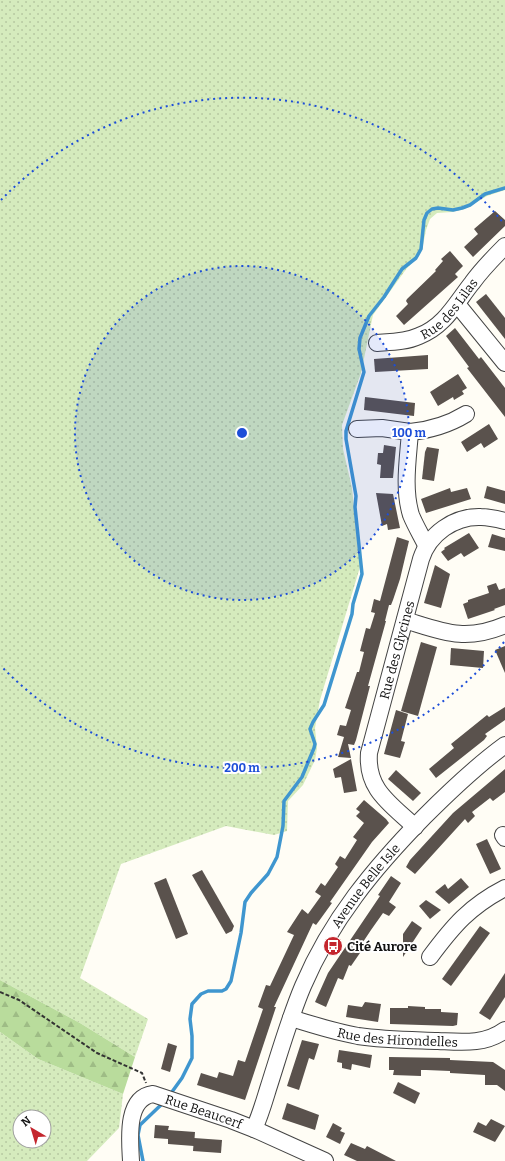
<svg xmlns="http://www.w3.org/2000/svg" width="505" height="1161" viewBox="0 0 505 1161" font-family="Bitter,serif">
  <style>
    .grass { fill: url(#grass-dots); fill-rule: evenodd }
    .forest { fill: url(#forest-firs) }
    .lines { fill: none; stroke-linecap: round; stroke-linejoin: round }
    .stream { stroke: #3f96cf; stroke-width: 3.5 }
    .building { fill: #5a524d }
    .minor-casing { stroke: #444; stroke-width: 18 }
    .path { stroke: #333; stroke-width: 2; stroke-dasharray: 4 2; stroke-linecap: butt }
    .minor { stroke: #fff; stroke-width: 16 }
    .ring { fill: none; stroke: #1d4ed8; stroke-width: 2; stroke-dasharray: 2 4 }
    .labels { text-anchor: middle; dominant-baseline: central; stroke-width: 4; stroke-linejoin: round; paint-order: stroke }
    .street-label { font-size: 13px; fill: #111; stroke: #fff }
    .poi-label { font-size: 13px; font-weight: bold; fill: #111; stroke: #fff; text-anchor: start }
    .centre { fill: #1d4ed8; stroke: #fff; stroke-width: 2 }
    .ring-label { font-size: 12px; text-anchor: middle; font-weight: bold; fill: #1d4ed8; stroke: #fff; stroke-width: 4; stroke-linejoin: round; paint-order: stroke }
  </style>
  <defs>
    <pattern id="grass-dots" width="8" height="8" patternUnits="userSpaceOnUse"><rect width="8" height="8" fill="#d5ebbd"/><path d="M2 2h.1M6 6h.1" fill="none" stroke="#b6c8a1" stroke-width="1.8" stroke-linecap="round"/></pattern>
    <pattern id="forest-firs" width="22" height="20" patternUnits="userSpaceOnUse"><rect width="22" height="20" fill="#b9dc9c"/><path d="M5 1l3.5 6h-7zM16 11l3.5 6h-7z" fill="#9ebc85"/></pattern>
  </defs>
  <rect width="100%" height="100%" fill="#fffdf5"/>
  <g class="grass">
    <polygon points="0,0 505,0 505,190 487,196 465,209 452,212 437,213 430,219 426,230 422,250 416,259 407,268 373,315 361,373 342,425 343,449 352,488 360,567 320,700 315,728 317,748 315,760 303,785 288,801 287,831 274,835 226,826 121,864 80,978 148,1019 135,1057 80,1023 0,980"/>
    <path d="M0,1032L38,1059L123,1094L119,1128L87,1161H0ZM20,1117H44V1141H20Z"/>
  </g>
  <polygon class="forest" points="0,980 80,1023 135,1057 123,1094 38,1059 0,1032"/>
  <g class="lines">
    <g class="stream">
      <polyline points="169,1096 182,1078 192,1058 192,1036 190,1019 192,1004 201,994 208,991 222,991 226,989 231,981 241,933 245,902 251,893 268,874 277,857 283,826 284,801 302,777 314,748 315,744 310,729 313,722 324,705 352,614 353,604 362,574 355,507 356,496 346,439 346,431 364,372 359,349 360,338 369,316 384,297 402,269 416,258 421,249 424,220 427,213 432,209 438,208 453,210 462,208 470,205 485,194 505,188"/>
      <polyline points="143,1161 138,1135 140,1125 164,1102"/>
    </g>
  </g>
  <g class="building">
    <polygon points="495,211 505,220 505,226 473,257 464,247 478,234 474,229"/>
    <polygon points="450,251 463,266 455,274 458,277 404,325 396,316 408,304 406,301 407,299 436,271 435,270 443,261 441,259"/>
    <polygon points="486,294 505,318 505,339 476,302"/>
    <polygon points="455,328 479,359 481,357 505,388 505,417 467,368 469,367 446,336"/>
    <polygon points="428,355 428,369 375,372 374,359"/>
    <polygon points="458,374 467,388 462,391 464,394 454,400 453,397 438,406 430,392"/>
    <polygon points="365,397 415,403 414,416 364,410"/>
    <polygon points="489,424 498,439 484,448 481,443 467,452 461,442"/>
    <polygon points="384,445 396,447 393,478 380,478 381,465 377,464 378,453 383,453"/>
    <polygon points="427,447 439,449 434,481 422,479 425,452"/>
    <polygon points="487,486 505,491 505,504 484,498"/>
    <polygon points="450,488 451,492 467,488 471,499 426,513 421,499"/>
    <polygon points="376,493 393,494 400,528 388,530 387,524 382,526"/>
    <polygon points="469,533 479,548 464,557 461,553 448,561 441,552 445,549 444,548"/>
    <polygon points="492,534 505,538 505,551 488,547"/>
    <polygon points="397,537 409,541 400,579 393,600 391,605 389,605 385,621 386,621 368,686 370,686 356,740 354,745 348,744 351,758 338,757 344,737 337,735 340,725 346,726 351,710 345,708 357,672 359,672 364,652 360,651 366,628 370,629 375,613 371,612 374,599 380,601"/>
    <polygon points="435,565 450,574 441,608 424,603"/>
    <polygon points="496,583 499,590 505,588 505,605 494,609 495,610 468,619 463,604 468,602 468,600 489,593 487,586"/>
    <polygon points="421,642 437,647 418,716 401,711"/>
    <polygon points="505,646 505,673 495,650"/>
    <polygon points="451,648 484,651 483,668 450,665"/>
    <polygon points="505,707 505,720 485,734 487,736 484,740 436,778 429,769 454,748 451,744 487,715 489,717"/>
    <polygon points="396,710 408,714 401,741 405,742 400,758 384,754"/>
    <polygon points="351,759 357,791 344,793 341,777 335,778 333,769"/>
    <polygon points="505,769 505,792 493,801 490,798 472,812 475,816 468,823 465,819 415,874 406,867 410,860 453,813"/>
    <polygon points="396,770 421,793 413,801 388,779"/>
    <polygon points="364,800 386,819 389,823 372,842 330,902 332,903 319,921 316,925 313,923 274,1007 276,1007 245,1100 197,1085 201,1073 217,1078 219,1072 233,1076 238,1060 245,1062 263,1009 258,1007 266,985 270,986 294,935 287,932 302,909 308,914 321,896 315,892 321,883 325,886 338,867 335,864 340,856 345,859 357,840 353,837 364,823 356,816 360,812 356,809"/>
    <polygon points="487,839 501,869 490,874 476,844"/>
    <polygon points="202,870 234,926 232,931 226,934 192,875"/>
    <polygon points="391,876 401,883 389,902 396,907 389,916 383,913 371,930 359,948 362,950 351,966 349,965 343,980 338,978 326,1007 315,1002 328,973 380,896 378,895"/>
    <polygon points="166,878 188,934 176,939 154,883"/>
    <polygon points="461,878 469,887 449,904 435,892 445,884 448,889"/>
    <polygon points="426,900 441,910 430,919 419,906"/>
    <polygon points="412,921 422,928 403,957 403,934"/>
    <polygon points="480,926 490,933 451,986 442,979"/>
    <polygon points="505,973 505,997 490,1020 479,1013"/>
    <polygon points="365,1002 381,1004 378,1022 346,1017 348,1005 362,1007"/>
    <polygon points="408,1006 425,1007 425,1009 441,1009 441,1012 458,1013 457,1025 453,1026 390,1024 390,1008 408,1008"/>
    <polygon points="302,1040 319,1044 314,1060 309,1058 299,1090 287,1086"/>
    <polygon points="168,1043 177,1046 170,1072 161,1069"/>
    <polygon points="339,1050 372,1055 370,1068 352,1064 351,1070 342,1068 342,1063 337,1062"/>
    <polygon points="389,1057 450,1058 450,1060 493,1062 505,1070 505,1091 497,1085 485,1085 485,1075 450,1073 450,1071 426,1070 421,1070 421,1076 393,1075 394,1070 389,1070"/>
    <polygon points="398,1082 420,1093 415,1104 393,1093"/>
    <polygon points="287,1103 319,1115 315,1130 282,1119"/>
    <polygon points="491,1119 505,1126 495,1142 473,1132 478,1122 486,1126"/>
    <polygon points="333,1123 342,1128 340,1131 345,1133 340,1144 326,1137"/>
    <polygon points="155,1125 169,1126 168,1130 195,1132 194,1146 168,1144 168,1139 154,1138"/>
    <polygon points="194,1138 222,1140 221,1153 193,1151"/>
    <polygon points="351,1143 365,1149 367,1146 396,1161 357,1161 344,1155"/>
  </g>
  <g class="lines">
    <defs>
      <g id="minor">
        <polyline points="457,304 505,363"/>
        <path id="s1" d="M377,343C391,342 406,342 419,336C445,326 456,303 472,283C482,269 493,258 505,246"/>
        <path d="M357,429L382,428L410,432C408,459 403,489 411,515C415,525 421,535 426,545"/>
        <path d="M410,432C431,430 448,425 466,414"/>
        <path d="M405,620C444,632 465,642 505,625"/>
        <path id="s2" d="M415,827C391,804 366,790 369,753L421,559C429,534 454,516 481,517C489,517 497,519 505,521"/>
        <polyline points="503,835 505,838"/>
        <path d="M430,957C453,926 470,906 505,888"/>
        <path id="s3" d="M291,1018C313,1025 335,1032 358,1036C385,1040 411,1040 438,1041C461,1042 485,1045 505,1030"/>
        <path id="s4" d="M254,1129C260,1116 264,1102 268,1089C279,1055 289,1019 303,986C331,920 374,868 424,817C449,792 476,766 505,745"/>
        <path id="s5" d="M131,1161C130,1141 125,1098 153,1094L231,1120L254,1129L325,1161"/>
      </g>
    </defs>
    <use href="#minor" class="minor-casing"/>
    <polyline class="path" points="0,992 19,1000 97,1053 142,1073 146,1083"/>
    <use href="#minor" class="minor"/>
  </g>
  <circle cx="242" cy="433" r="167" fill="#1d4ed8" fill-opacity=".12"/>
  <g class="ring">
    <circle cx="242" cy="433" r="167"/>
    <path d="M504 642A335 335 0 0 1 1 666M1 200A335 335 0 0 1 504 224"/>
  </g>
  <defs>
    <symbol id="bus-disc" viewBox="-11 -11 22 22"><circle r="9.5" fill="#c4262e" stroke="#fff"/><path d="M-5-6H5V4H4V6H2V4H-2V6H-4V4H-5ZM-3.5-4V0h7V-4ZM-3.5 1.2v1.5H-2V1.2ZM2 1.2v1.5H3.5V1.2Z" fill="#fff"/></symbol>
  </defs>
  <g fill-rule="evenodd">
    <use href="#bus-disc" x="322" y="935" width="22" height="22"/>
  </g>
  <g class="labels">
    <g class="street-label">
      <text stroke="none"><textPath href="#s1" startOffset="84">Rue des Lilas</textPath></text>
      <text stroke="none"><textPath href="#s2" startOffset="198">Rue des Glycines</textPath></text>
      <text stroke="none"><textPath href="#s4" startOffset="270">Avenue Belle Isle</textPath></text>
      <text stroke="none"><textPath href="#s3" startOffset="109">Rue des Hirondelles</textPath></text>
      <text stroke="none"><textPath href="#s5" startOffset="131">Rue Beaucerf</textPath></text>
    </g>
    <g class="poi-label">
      <text x="347" y="946">Cité Aurore</text>
    </g>
  </g>
  <circle cx="242" cy="433" r="6" class="centre"/>
  <g class="ring-label">
    <text x="409" y="437">100 m</text>
    <text x="242" y="772">200 m</text>
  </g>
  <g transform="translate(32 1129) rotate(322)"><circle r="19" fill="#ffffff" stroke="#a0a0a0"/>
  <path d="M0-3L7 15L0 10L-7 15Z" fill="#c4262e"/>
  <text y="-6" font-size="11" font-weight="bold" text-anchor="middle" fill="#111111">N</text>
  </g>
</svg>
